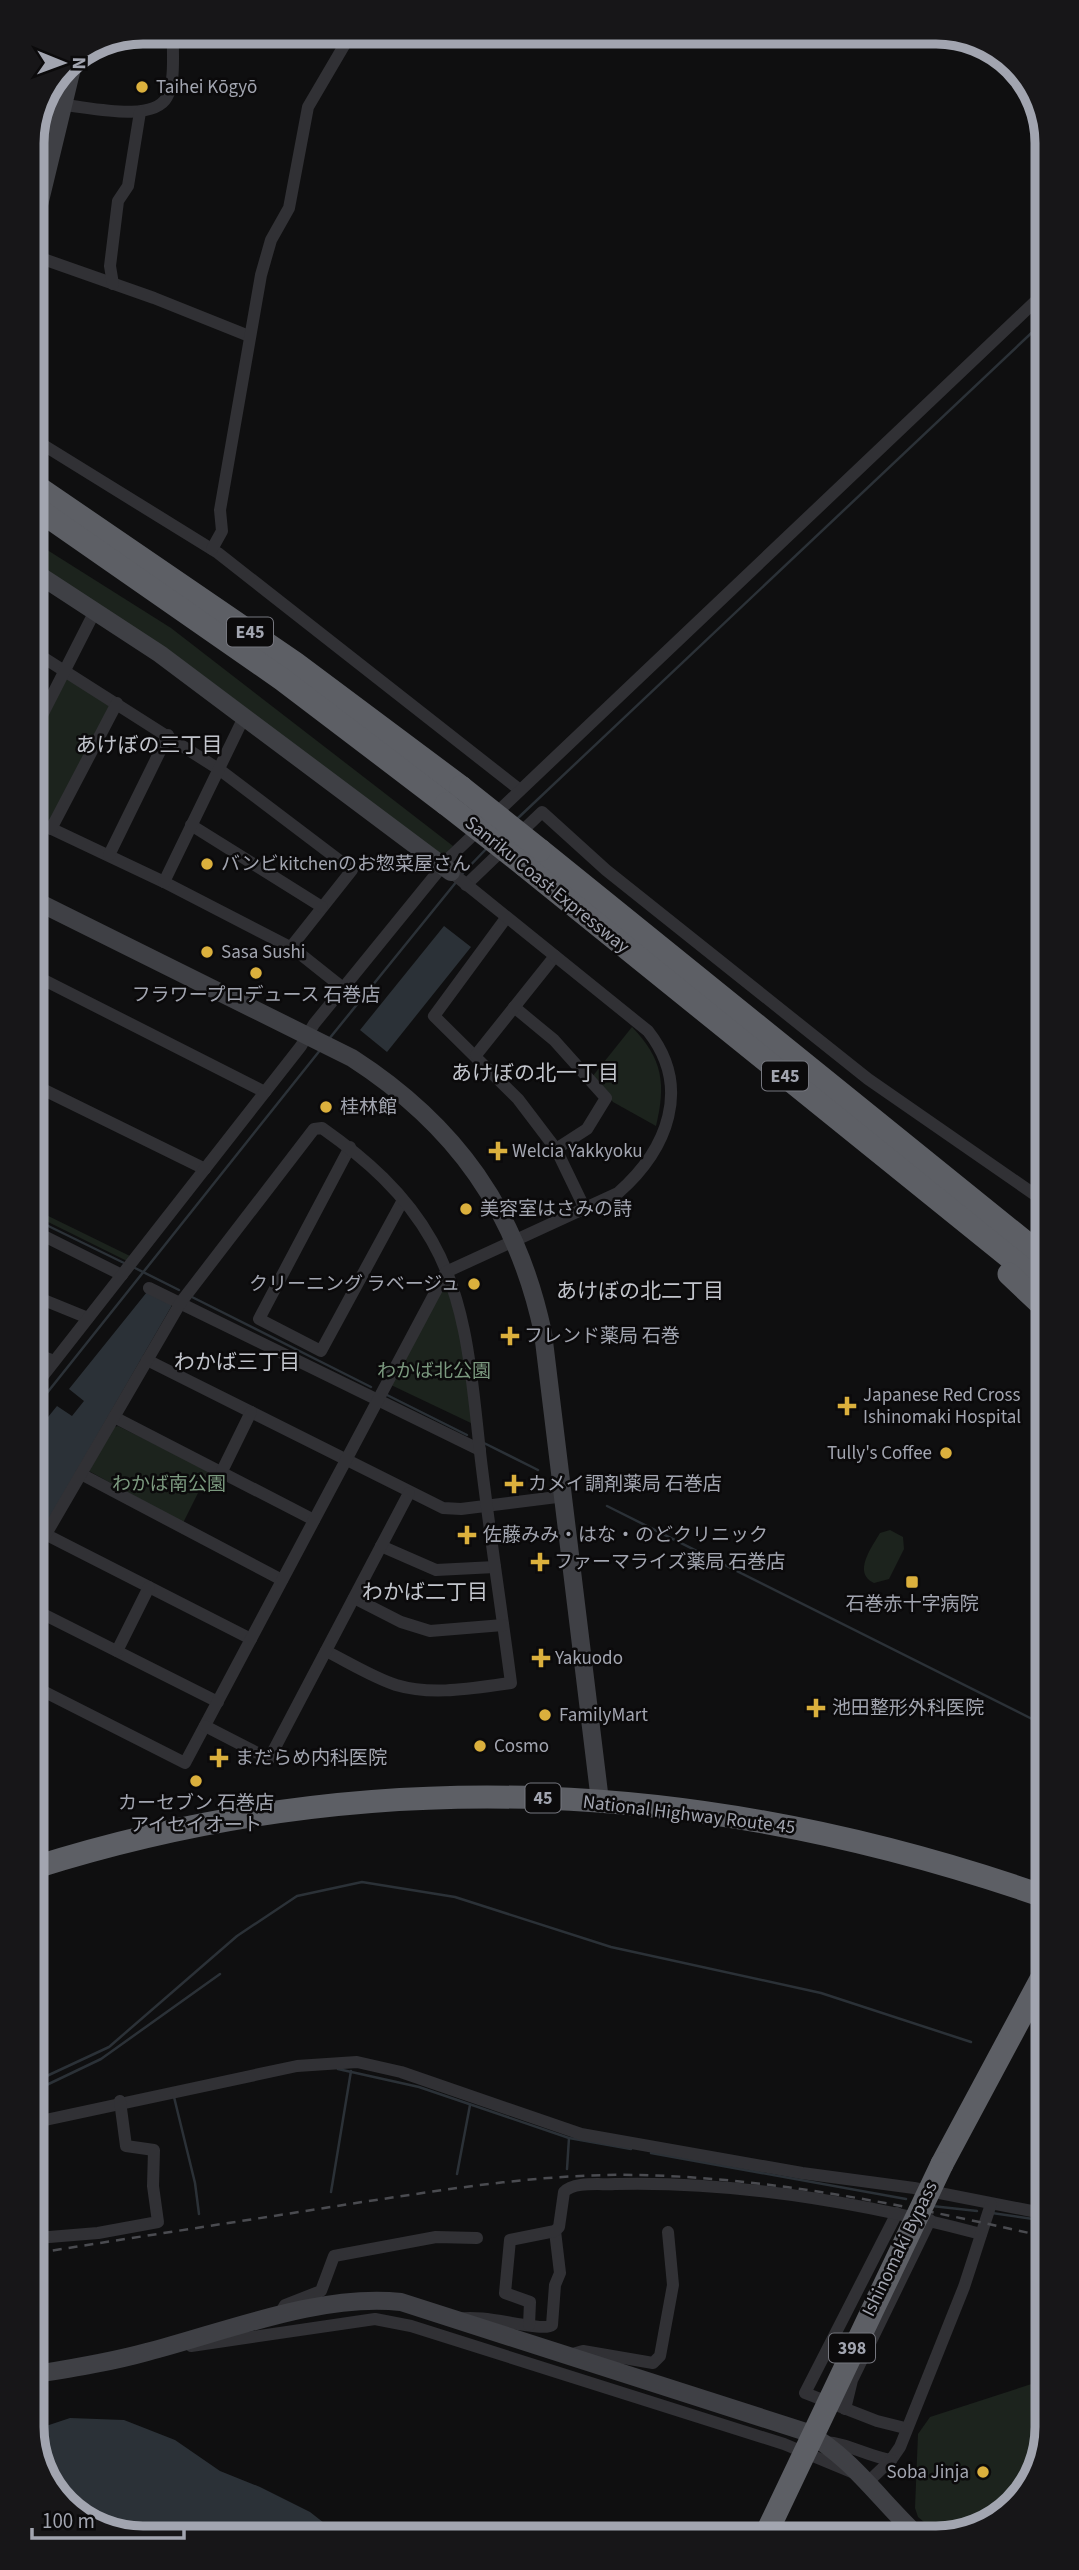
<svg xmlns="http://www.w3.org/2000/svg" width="1079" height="2570" viewBox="0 0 1079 2570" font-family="'Source Sans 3','Noto Sans JP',sans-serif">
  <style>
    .green { fill: #1c231d }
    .water { fill: #2b3137 }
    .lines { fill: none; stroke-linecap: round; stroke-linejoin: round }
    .stream { stroke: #2b3137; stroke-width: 2.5 }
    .street { stroke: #313135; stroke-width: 12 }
    .secondary { stroke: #3f4045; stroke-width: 18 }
    .highway { stroke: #5d5f65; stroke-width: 23 }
    .rail { stroke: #4a4b50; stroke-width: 2.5; stroke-dasharray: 9 7; stroke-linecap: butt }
    .highway-bridge { stroke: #5d5f65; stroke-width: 23 }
    .poi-dot { fill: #dbb03d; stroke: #0b0a0b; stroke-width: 2.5 }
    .labels { text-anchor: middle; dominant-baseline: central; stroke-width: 5; stroke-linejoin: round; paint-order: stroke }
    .shield { fill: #0b0a0b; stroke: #75767e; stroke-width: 2 }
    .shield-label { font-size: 18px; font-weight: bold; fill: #a2a5b0 }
    .poi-label { font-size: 19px; fill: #a2a5b0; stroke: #0b0a0b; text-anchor: start }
    .street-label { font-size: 19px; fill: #a2a5b0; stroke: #0b0a0b }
    .park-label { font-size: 19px; fill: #7b997f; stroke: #0b0a0b }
    .neighbourhood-label { font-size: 21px; fill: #c2c5cc; stroke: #0b0a0b }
    .rim { fill: none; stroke: #a2a5b0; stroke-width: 9 }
  </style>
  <rect width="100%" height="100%" fill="#0f0f10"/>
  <g class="green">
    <polygon points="33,541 171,628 453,846 444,856 33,565"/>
    <polygon points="65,670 117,703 51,829 33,820 33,733"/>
    <path d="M632,1027C663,1059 666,1084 656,1126L613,1102L592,1077Z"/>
    <polygon points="34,1209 132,1257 127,1261 34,1215"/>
    <polygon points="443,1287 447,1287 462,1340 473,1424 391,1385"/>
    <polygon points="118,1426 209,1471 183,1523 89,1471 114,1427"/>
    <path d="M890,1530L903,1537L904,1549L889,1579L874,1583C852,1573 872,1547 880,1533Z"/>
    <polygon points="1047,2379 1047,2428 1025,2495 972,2533 937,2533 918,2517 915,2508 918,2434 930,2417"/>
  </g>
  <g class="water">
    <polygon points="444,926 471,947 387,1052 360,1030"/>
    <polygon points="147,1292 171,1302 171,1307 46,1524 41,1525 35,1522 35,1433 57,1406 72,1416 84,1401 69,1389"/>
    <polygon points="70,2418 124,2420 175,2440 220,2471 260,2487 310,2512 342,2537 135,2538 75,2515 37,2463 37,2429"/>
  </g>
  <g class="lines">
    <g class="stream">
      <polyline points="518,818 1042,323"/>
      <polyline points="461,875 488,847"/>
      <polyline points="329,1039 457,881"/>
      <polyline points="34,1219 124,1263"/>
      <polyline points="135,1268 179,1290"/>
      <polyline points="190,1296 371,1387"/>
      <polyline points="385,1394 467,1435"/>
      <polyline points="35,1408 321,1049"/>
      <polyline points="484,1443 538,1470"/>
      <polyline points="607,1506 1046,1726"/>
      <polyline points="1043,2052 1047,2053"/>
      <polyline points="1036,2063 1047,2068"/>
      <polyline points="338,2069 419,2087 569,2138 631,2149"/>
      <polyline points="1034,2080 1047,2086"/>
      <polyline points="36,2081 109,2047 237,1936 297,1896 362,1882 455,1897 611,1947 821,1993 971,2042"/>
      <polyline points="36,2090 101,2059 220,1974"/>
      <polyline points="174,2097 195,2183 199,2214"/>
      <polyline points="651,2153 906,2199"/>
      <polyline points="567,2169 569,2138"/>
      <polyline points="457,2174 470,2105"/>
      <polyline points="331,2192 351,2071"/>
      <polyline points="1033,2201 1047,2121"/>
      <polyline points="932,2206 977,2211"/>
      <polyline points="992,2213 1047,2221"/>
    </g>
    <g class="street">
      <path d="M64,105C89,107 153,123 167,97C176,80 172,50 173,32"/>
      <polyline points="32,255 154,298 249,336"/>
      <polyline points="113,284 110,266 118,201 128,186 140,112"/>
      <polyline points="32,438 218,553 520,790"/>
      <polyline points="212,549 222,531 220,510 261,275 271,240 289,208 308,107 352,32"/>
      <polyline points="33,651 220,770 352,870 291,947"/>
      <polyline points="33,733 95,611"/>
      <polyline points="33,820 164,882 294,949 343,988"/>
      <polyline points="191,825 322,907"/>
      <polyline points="51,829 117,703"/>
      <polyline points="109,855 168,735"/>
      <polyline points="164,882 245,715"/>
      <polyline points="466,885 542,812 606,870 868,1079 1044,1201"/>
      <polyline points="506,918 434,1016 518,1099 556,1149 585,1209"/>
      <polyline points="34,975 265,1092"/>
      <polyline points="514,1007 554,1040 606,1098 587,1129 556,1149"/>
      <polyline points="476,1055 555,956"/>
      <polyline points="34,1085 205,1169"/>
      <polyline points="350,1147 259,1319 321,1351 403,1200"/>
      <polyline points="34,1231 122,1275"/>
      <polyline points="149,1288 480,1450"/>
      <polyline points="34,1296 88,1318"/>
      <polyline points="35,1354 54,1361"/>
      <polyline points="147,1360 443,1508 461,1509 565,1496"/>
      <polyline points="35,1386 301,1046 314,1024 449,858 1042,295"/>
      <polyline points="114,1417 314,1520"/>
      <polyline points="222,1471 251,1412"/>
      <polyline points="81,1474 282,1580"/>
      <polyline points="35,1529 251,1639"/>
      <polyline points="381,1546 436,1570 495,1567"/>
      <path d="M35,1553L181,1302L314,1129L322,1128C366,1159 405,1193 432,1241C468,1304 472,1381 480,1452C489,1529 501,1606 511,1683C473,1688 433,1696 396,1685C372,1677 348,1662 326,1651"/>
      <polyline points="354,1598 401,1622 430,1631 503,1625"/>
      <polyline points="35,1610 218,1702"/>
      <polyline points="117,1651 149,1587"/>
      <path d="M35,1687L185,1763L446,1272L618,1193C668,1149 692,1087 648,1031L451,872"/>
      <polyline points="205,1726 269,1759 409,1493"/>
      <polyline points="36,2122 297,2066 357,2062 401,2072 581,2134 802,2173 914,2188 1047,2214"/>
      <polyline points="897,2213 805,2393 877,2421 905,2428"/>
      <polyline points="37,2238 98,2233 158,2222 153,2186 154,2150 126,2146 120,2101"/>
      <polyline points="282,2310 285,2305 321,2291 334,2256 436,2237 477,2238"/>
      <path d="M459,2319C482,2313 543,2333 552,2325L555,2285L560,2273L555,2231"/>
      <path d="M529,2325L530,2302L505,2293L510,2240L555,2231L559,2227L564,2192C574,2181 601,2185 615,2184C739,2181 861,2202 981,2234"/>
      <polyline points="191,2346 375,2319 411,2326 784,2444 854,2473"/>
      <polyline points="569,2355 583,2351 653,2363 660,2356 673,2285 668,2232"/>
      <polyline points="845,2409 852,2380 930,2220"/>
      <path d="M824,2442C848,2443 867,2456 891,2460L900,2447L964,2287L991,2204"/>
      <polyline points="868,2482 891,2460"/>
    </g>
    <g class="secondary">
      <polyline points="32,234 74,60"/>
      <polyline points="33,571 160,654 451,872"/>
      <path d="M34,900L352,1058C456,1125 517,1211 543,1333L600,1801"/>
      <path d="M37,2374C74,2368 111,2362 147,2352C225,2332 320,2293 401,2302L806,2432C850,2456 879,2499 915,2533"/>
    </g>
    <g class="highway">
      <polyline points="33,484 295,663 461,787"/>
      <polyline points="33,506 283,680 446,804"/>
      <polyline points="540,850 1045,1258"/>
      <polyline points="525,866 1045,1286"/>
      <polyline points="1009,1274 1045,1308"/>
      <path d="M36,1867C376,1760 711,1780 1046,1897"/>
      <polyline points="942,2164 1046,1970"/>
    </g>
    <path class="rail" d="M37,2253C143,2236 249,2220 356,2203C449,2189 545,2173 640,2175C776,2178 914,2207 1047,2237"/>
    <g class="highway-bridge">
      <polyline points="461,787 540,850"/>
      <polyline points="446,804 525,866"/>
      <polyline points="766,2534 942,2164"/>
    </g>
  </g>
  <g class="poi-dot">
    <circle cx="142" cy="87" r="7"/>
    <circle cx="207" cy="864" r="7"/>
    <circle cx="207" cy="952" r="7"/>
    <circle cx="256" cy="973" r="7"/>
    <circle cx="326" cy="1107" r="7"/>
    <path d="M494.5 1140.5h7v7h7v7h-7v7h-7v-7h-7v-7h7z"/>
    <circle cx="466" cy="1209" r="7"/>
    <circle cx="474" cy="1284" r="7"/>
    <path d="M506.5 1325.5h7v7h7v7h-7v7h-7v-7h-7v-7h7z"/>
    <path d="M843.5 1395.5h7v7h7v7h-7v7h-7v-7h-7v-7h7z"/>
    <circle cx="946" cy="1453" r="7"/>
    <path d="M510.5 1473.5h7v7h7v7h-7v7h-7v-7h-7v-7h7z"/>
    <path d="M463.5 1524.5h7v7h7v7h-7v7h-7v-7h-7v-7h7z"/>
    <path d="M536.5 1551.5h7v7h7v7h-7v7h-7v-7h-7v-7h7z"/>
    <rect x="905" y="1575" width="14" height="14" rx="3.5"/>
    <path d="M537.5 1647.5h7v7h7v7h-7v7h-7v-7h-7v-7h7z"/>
    <path d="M812.5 1697.5h7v7h7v7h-7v7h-7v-7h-7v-7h7z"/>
    <circle cx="545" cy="1715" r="7"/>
    <circle cx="480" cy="1746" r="7"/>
    <path d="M215.5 1747.5h7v7h7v7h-7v7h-7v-7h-7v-7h7z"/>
    <circle cx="196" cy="1781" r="7"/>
    <circle cx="983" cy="2472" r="7"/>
  </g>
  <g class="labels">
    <g class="shield">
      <rect x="227" y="617.5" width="46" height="29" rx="5"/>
      <rect x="762" y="1061.5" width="46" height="29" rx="5"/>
      <rect x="525.5" y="1783.5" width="35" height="29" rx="5"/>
      <rect x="829" y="2333.5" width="46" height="29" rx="5"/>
    </g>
    <g class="shield-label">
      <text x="250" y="632">E45</text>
      <text x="785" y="1076">E45</text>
      <text x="543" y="1798">45</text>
      <text x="852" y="2348">398</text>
    </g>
    <g class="poi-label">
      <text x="156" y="87">Taihei Kōgyō</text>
      <text x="221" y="864">バンビkitchenのお惣菜屋さん</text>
      <text x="221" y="952">Sasa Sushi</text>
      <text x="256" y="995" text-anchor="middle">フラワープロデュース 石巻店</text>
      <text x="340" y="1107">桂林館</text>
      <text x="512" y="1151">Welcia Yakkyoku</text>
      <text x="480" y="1209">美容室はさみの詩</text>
      <text x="460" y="1284" text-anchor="end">クリーニング ラベージュ</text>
      <text x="524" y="1336">フレンド薬局 石巻</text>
      <text x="863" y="1395">Japanese Red Cross<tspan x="863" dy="22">Ishinomaki Hospital</tspan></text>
      <text x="932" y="1453" text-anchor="end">Tully's Coffee</text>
      <text x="528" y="1484">カメイ調剤薬局 石巻店</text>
      <text x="483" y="1535">佐藤みみ・はな・のどクリニック</text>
      <text x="554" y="1562">ファーマライズ薬局 石巻店</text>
      <text x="912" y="1604" text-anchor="middle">石巻赤十字病院</text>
      <text x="555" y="1658">Yakuodo</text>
      <text x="832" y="1708">池田整形外科医院</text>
      <text x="559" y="1715">FamilyMart</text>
      <text x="494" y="1746">Cosmo</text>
      <text x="235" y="1758">まだらめ内科医院</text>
      <text x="196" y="1803" text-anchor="middle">カーセブン 石巻店<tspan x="196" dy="22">アイセイオート</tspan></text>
      <text x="969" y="2472" text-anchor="end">Soba Jinja</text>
    </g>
    <g class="street-label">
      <text transform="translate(547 885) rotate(39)">Sanriku Coast Expressway</text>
      <text transform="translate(689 1815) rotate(7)">National Highway Route 45</text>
      <text transform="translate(900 2249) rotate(-64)">Ishinomaki Bypass</text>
    </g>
    <g class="park-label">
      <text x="434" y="1371">わかば北公園</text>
      <text x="169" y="1484">わかば南公園</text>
    </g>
    <g class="neighbourhood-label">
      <text x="149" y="745">あけぼの三丁目</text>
      <text x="535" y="1073">あけぼの北一丁目</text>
      <text x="640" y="1291">あけぼの北二丁目</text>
      <text x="237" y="1362">わかば三丁目</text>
      <text x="425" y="1592">わかば二丁目</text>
    </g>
  </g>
  <path d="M0 0H1079V2570H0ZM143 44H936A99 99 0 0 1 1035 143V2427A99 99 0 0 1 936 2526H143A99 99 0 0 1 44 2427V143A99 99 0 0 1 143 44Z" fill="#171618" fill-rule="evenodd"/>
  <path class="rim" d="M143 44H936A99 99 0 0 1 1035 143V2427A99 99 0 0 1 936 2526H143A99 99 0 0 1 44 2427V143A99 99 0 0 1 143 44Z"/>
  <g transform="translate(63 63) rotate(91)" stroke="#0b0a0b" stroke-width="5" paint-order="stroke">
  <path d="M0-5L12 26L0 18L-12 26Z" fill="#a2a5b0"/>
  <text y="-10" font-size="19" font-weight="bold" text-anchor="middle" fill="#a2a5b0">N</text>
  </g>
  <path d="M32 2528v10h152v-10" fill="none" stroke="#a2a5b0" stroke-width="3.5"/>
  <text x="42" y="2528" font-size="21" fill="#a2a5b0" stroke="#0b0a0b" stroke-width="5" paint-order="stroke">100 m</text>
</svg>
